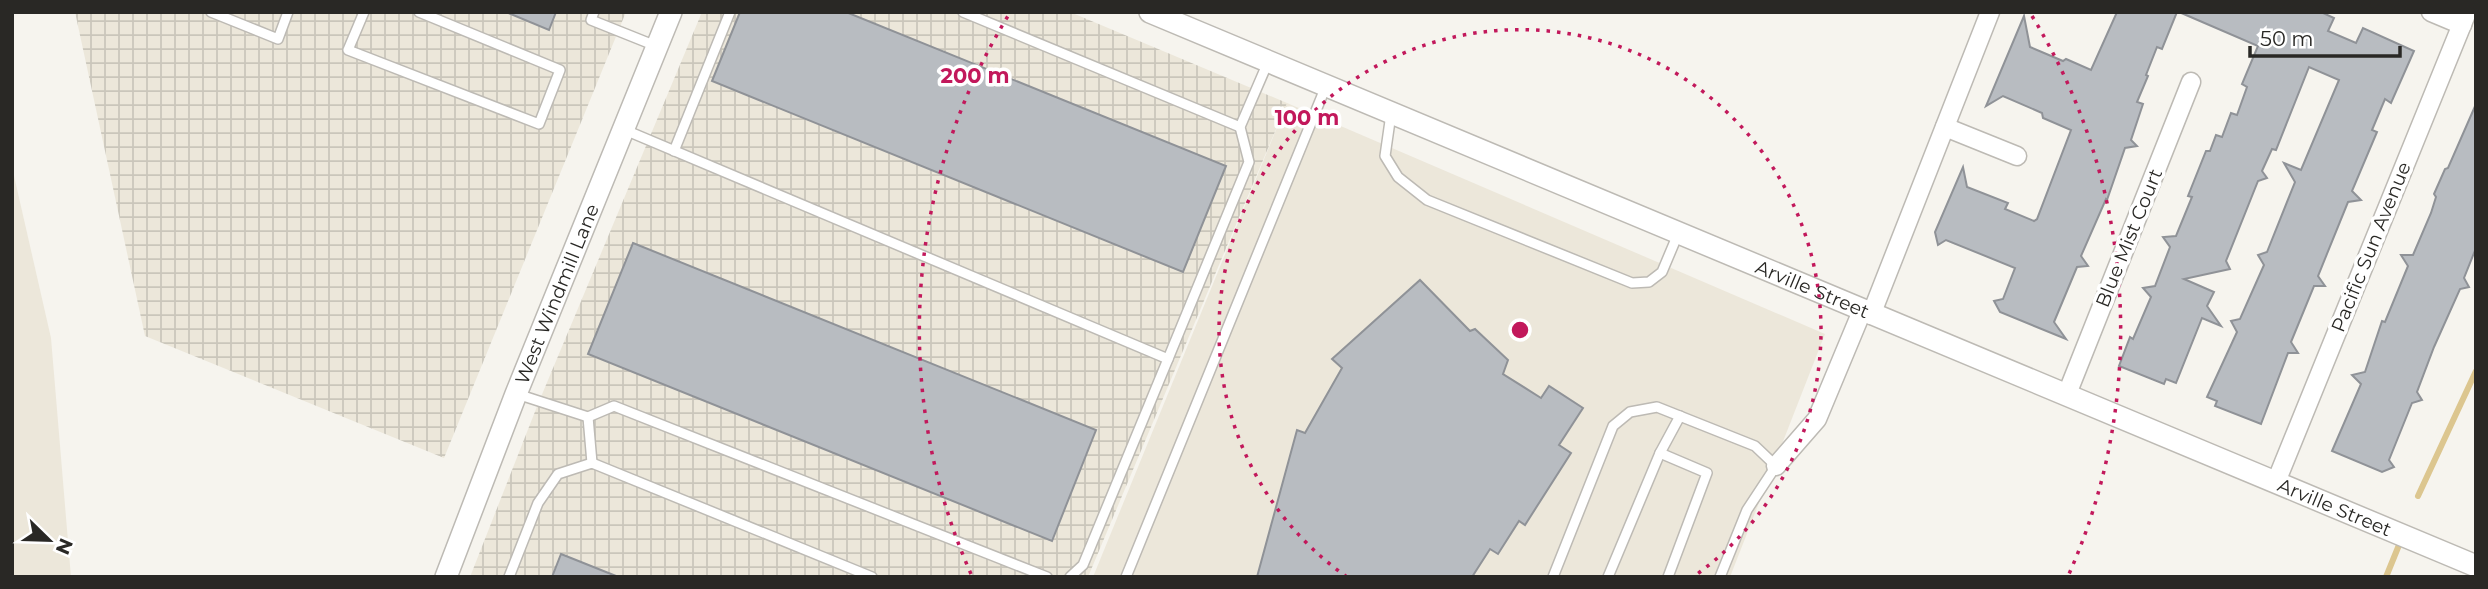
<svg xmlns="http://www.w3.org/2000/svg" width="2488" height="589" viewBox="0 0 2488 589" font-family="Montserrat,sans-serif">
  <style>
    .built { fill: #ece7da }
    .industrial { fill: url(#industrial-grid) }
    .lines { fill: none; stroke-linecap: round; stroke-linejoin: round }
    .stream { stroke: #dcc68f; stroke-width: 6 }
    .building { fill: #b8bcc1; stroke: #8f9297; stroke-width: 2 }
    .service-casing { stroke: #bdbab4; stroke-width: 12 }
    .minor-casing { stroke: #bdbab4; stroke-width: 21 }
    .tertiary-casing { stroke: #bdbab4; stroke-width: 24 }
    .service { stroke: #fff; stroke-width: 9 }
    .minor { stroke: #fff; stroke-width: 18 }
    .tertiary { stroke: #fff; stroke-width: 21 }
    .ring { fill: none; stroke: #c2185b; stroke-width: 3.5; stroke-dasharray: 3.5 7 }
    .labels { text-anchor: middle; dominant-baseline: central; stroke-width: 7; stroke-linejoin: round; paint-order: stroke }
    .street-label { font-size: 19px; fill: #292825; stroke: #fff }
    .centre { fill: #c2185b; stroke: #fff; stroke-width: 3.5 }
    .ring-label { font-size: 21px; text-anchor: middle; font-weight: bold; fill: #c2185b; stroke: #fff; stroke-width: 7; stroke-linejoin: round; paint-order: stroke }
  </style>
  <defs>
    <pattern id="industrial-grid" width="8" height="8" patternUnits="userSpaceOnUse" patternTransform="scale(1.75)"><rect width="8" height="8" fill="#ece7da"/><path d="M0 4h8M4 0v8" fill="none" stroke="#cac6bb"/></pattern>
  </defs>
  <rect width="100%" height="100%" fill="#f6f4ee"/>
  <g class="built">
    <polygon points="1287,103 1825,334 1730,577 1093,577"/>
    <polygon points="12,167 51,338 71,577 12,577"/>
  </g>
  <g class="industrial">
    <polygon points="75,12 626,12 444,458 145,336"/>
    <polygon points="702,12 1070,12 1287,103 1088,577 470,577 538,404"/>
  </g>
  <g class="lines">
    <g class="stream">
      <polyline points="2418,496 2476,371"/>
      <polyline points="2386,577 2399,545"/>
    </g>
  </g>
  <g class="building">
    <polygon points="506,12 556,12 549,30"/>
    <polygon points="740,12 846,12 1226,166 1183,272 712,81"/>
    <polygon points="2117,12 2177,12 2162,49 2157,47 2146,75 2148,76 2137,102 2143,104 2131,140 2137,146 2125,148 2107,200 2106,199 2081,256 2088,266 2077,267 2054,322 2066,339 2000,312 1994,301 2003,299 2015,268 1946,240 1938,245 1935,232 1963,167 1967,187 2008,203 2005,209 2034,221 2037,219 2071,130 2043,118 2042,113 2003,96 1986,106 2024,16 2030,47 2063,61 2066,59 2091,70"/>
    <polygon points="2179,12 2321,12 2334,18 2328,31 2356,43 2363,28 2414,51 2391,103 2385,99 2372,130 2377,132 2352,191 2361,200 2348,202 2318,276 2325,286 2314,286 2291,342 2298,353 2288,353 2261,424 2215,406 2217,401 2207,397 2237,332 2231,321 2240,319 2264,265 2258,255 2267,252 2295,182 2284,163 2301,170 2339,80 2309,67 2276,150 2272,149 2262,171 2267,178 2258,181 2226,261 2230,269 2184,279 2214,292 2207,306 2221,326 2202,318 2176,383 2166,379 2164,384 2119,366 2130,337 2133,339 2151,297 2143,288 2155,286 2170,247 2163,237 2176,236 2192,197 2188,196 2206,151 2210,151 2216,135 2222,137 2231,113 2237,115 2247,87 2242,84 2258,46"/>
    <polygon points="2476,104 2476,248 2464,278 2469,287 2460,289 2434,347 2417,392 2422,400 2412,403 2389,460 2394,467 2382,472 2332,451 2361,384 2352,375 2365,372 2382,321 2385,322 2408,266 2401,255 2413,255 2431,213 2436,197 2434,194 2445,169 2448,168"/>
    <polygon points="633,243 1096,430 1052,541 588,354"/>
    <polygon points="1420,280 1470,331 1475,329 1508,360 1503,374 1541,398 1549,386 1583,408 1559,445 1571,453 1525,525 1519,521 1498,554 1490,549 1472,577 1257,577 1297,430 1305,433 1342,368 1332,359"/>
    <polygon points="561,554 616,576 616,577 552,577"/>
  </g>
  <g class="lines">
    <defs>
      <g id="service">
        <polyline points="211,12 278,39 288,12"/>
        <polyline points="364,12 348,50 539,124 560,70 419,12"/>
        <polyline points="594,12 591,20 656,46"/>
        <polyline points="963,12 1240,127"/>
        <polyline points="1391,114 1385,156 1398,177 1427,200 1632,283 1649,282 1662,272 1678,234"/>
        <polyline points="625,130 1168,359 1249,162 1240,127 1268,62"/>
        <polyline points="674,151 730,12"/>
        <polyline points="517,394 588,417 614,406 1047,577"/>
        <polyline points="588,417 592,463"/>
        <polyline points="1660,453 1707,473 1668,577"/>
        <polyline points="509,577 538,503 558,474 592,463 872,577"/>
        <polyline points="1070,577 1083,565 1168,359"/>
        <polyline points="1126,577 1326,86"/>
        <polyline points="1553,577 1613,426 1630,412 1657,407 1755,446 1776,466 1747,510 1720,577"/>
        <polyline points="1608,577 1660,453 1680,416"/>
      </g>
      <g id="minor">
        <polyline points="2431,12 2462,25"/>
        <polyline points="1945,127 2017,156"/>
        <polyline points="1871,315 1990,12"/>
        <polyline points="2067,394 2191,82"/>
        <polyline points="1776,466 1817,419 1862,311"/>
        <polyline points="2276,482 2467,12"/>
      </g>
      <g id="tertiary">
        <path id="s1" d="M1150,12L2476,566"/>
        <path id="s2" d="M446,577L516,394L671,12"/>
      </g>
    </defs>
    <use href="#service" class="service-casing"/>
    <use href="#minor" class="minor-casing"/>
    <use href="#tertiary" class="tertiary-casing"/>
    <use href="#service" class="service"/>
    <use href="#minor" class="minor"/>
    <use href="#tertiary" class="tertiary"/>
  </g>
  <g class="ring">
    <path d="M1347 577A301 301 0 1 1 1693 577"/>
    <path d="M971 574A601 601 0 0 1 1008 16M2032 16A601 601 0 0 1 2069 574"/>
  </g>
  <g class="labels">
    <g class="street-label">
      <text transform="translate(2129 238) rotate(-68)">Blue Mist Court</text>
      <text transform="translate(2371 247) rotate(-68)">Pacific Sun Avenue</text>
      <text stroke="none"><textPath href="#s1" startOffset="718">Arville Street</textPath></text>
      <text stroke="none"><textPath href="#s2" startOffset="304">West Windmill Lane</textPath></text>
      <text stroke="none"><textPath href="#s1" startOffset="1284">Arville Street</textPath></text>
    </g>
  </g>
  <circle cx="1520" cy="330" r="10" class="centre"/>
  <g class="ring-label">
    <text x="975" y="83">200 m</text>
    <text x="1307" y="125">100 m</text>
  </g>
  <rect width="2488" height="589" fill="none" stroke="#292825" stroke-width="28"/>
  <g transform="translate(49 540) rotate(113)" stroke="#ffffff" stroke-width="5" paint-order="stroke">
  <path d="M0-5L12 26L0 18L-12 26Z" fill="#292825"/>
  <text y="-10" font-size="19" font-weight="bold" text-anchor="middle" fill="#292825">N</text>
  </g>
  <path d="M2250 46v10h150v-10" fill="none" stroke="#292825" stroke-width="3.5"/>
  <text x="2260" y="46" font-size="21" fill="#292825" stroke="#ffffff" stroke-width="5" paint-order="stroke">50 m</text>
</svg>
